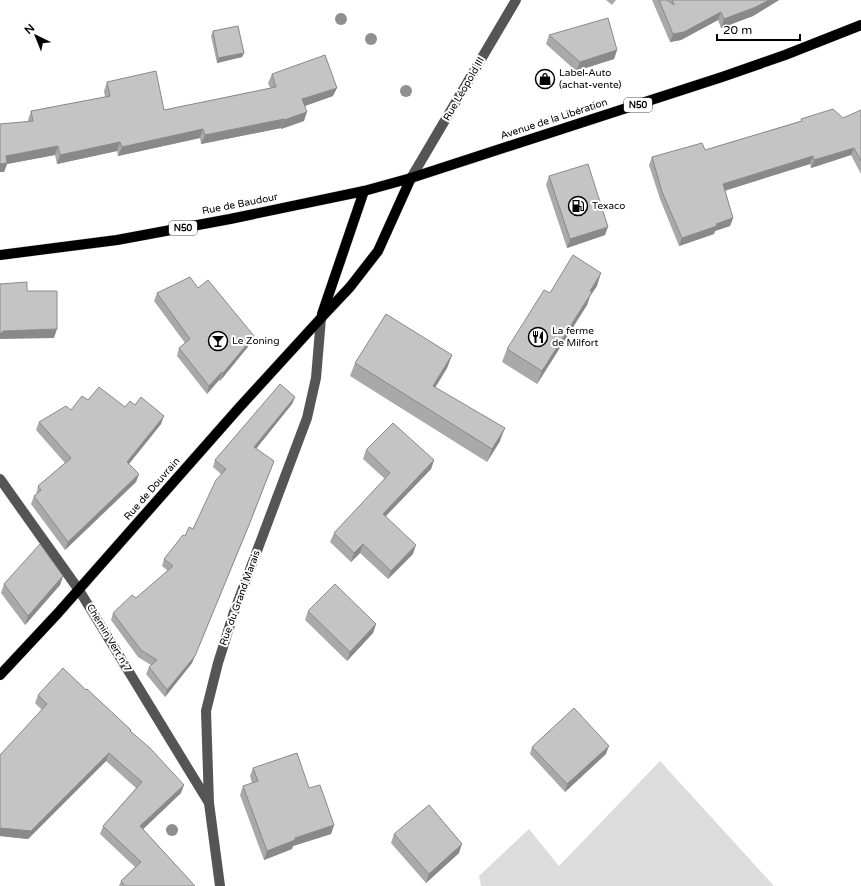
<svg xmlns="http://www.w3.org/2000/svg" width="861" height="886" viewBox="0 0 861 886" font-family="'Varela Round',sans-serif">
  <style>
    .grass { fill: #dcdcdc }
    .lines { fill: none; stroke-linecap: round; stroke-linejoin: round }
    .major-casing { stroke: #dbdbdb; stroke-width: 11 }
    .minor { stroke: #555; stroke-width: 10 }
    .major { stroke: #000; stroke-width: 10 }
    .tree { fill: #8f8f8f }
    .wall { fill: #a9a9a9 }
    .shaded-wall { fill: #898989 }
    .building { fill: #c4c4c4; stroke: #898989 }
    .labels { text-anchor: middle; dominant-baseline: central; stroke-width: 4; stroke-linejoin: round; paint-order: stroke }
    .shield { fill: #fff; stroke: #4c4c4c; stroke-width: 1 }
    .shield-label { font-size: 9px; font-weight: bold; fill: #000 }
    .poi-label { font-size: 10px; fill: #000; stroke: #fff; text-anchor: start }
    .street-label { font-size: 10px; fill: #000; stroke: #fff }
  </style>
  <rect width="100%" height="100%" fill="#fff"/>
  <polygon class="grass" points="660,761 774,886 481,886 479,876 529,829 559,866"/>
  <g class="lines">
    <defs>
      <g id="major">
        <polyline points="0,255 117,240 230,219 364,191 411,178 722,77 785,55 861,25"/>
        <polyline points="322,314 364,191"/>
        <polyline points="0,675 58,613 237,410 321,318 350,287 378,251 411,178"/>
      </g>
    </defs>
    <use href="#major" class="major-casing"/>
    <g class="minor">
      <polyline points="411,178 516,0"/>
      <polyline points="0,479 79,590 209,803"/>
      <polyline points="220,886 209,803 206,711 218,663 234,612 307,418 316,378 321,318"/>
    </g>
    <use href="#major" class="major"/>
  </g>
  <g class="tree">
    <circle cx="341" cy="19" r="6"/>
    <circle cx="371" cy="39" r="6"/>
    <circle cx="406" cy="91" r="6"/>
    <circle cx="172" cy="830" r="6"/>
  </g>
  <g class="wall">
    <polygon points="606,0 616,0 612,5"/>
    <polygon points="652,0 779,0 753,16 721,28 718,20 681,40 670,42"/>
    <polygon points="213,31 244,53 242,57 217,63 211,36"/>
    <polygon points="549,35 617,50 614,59 576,71 546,44"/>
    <polygon points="272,74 333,96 305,106 304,121 281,129 281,128 201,144 200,138 118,156 117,151 57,164 55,155 7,164 4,172 0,172 0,124 28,122 28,120 31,111 105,97 104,91 107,82 164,110 270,88 268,83"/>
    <polygon points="861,110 861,174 851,155 811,168 810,164 725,190 733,218 730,226 715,231 714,234 679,246 660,199 649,165 652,157 705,150 801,121 801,119 843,118"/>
    <polygon points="549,176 605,235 567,248 546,185"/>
    <polygon points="597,286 590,296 587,305 537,384 502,362 507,349 550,293"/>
    <polygon points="198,288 251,343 220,381 219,380 207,394 177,356 179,348 185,343 154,301 157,293"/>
    <polygon points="452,355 447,368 435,388 500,441 487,462 350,376 355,363"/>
    <polygon points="295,397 292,404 256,448 271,468 246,532 192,663 165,697 146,674 149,667 151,665 138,657 111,620 113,613 136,598 168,571 162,566 164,559 185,536 193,529 221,474 213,467 215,460"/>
    <polygon points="135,405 161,424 129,464 139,474 136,482 65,550 31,504 34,496 36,495 38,486 65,463 36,430 39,422 71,410 125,407"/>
    <polygon points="366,450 434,460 431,469 386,516 413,554 388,579 360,553 351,562 330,542 334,533 385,479 363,459"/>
    <polygon points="63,576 60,585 25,625 1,593 4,584"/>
    <polygon points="308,611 376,624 373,633 347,661 305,620"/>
    <polygon points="38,695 131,731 181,793 143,829 195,886 119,886 121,881 135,867 100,834 103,826 136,788 106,761 28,839 0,836 0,755 42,710 35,703"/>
    <polygon points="532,747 606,754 565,792 530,754"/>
    <polygon points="253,768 309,788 334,825 331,834 293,846 292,849 264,860 240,795 243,786 252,783 250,776"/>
    <polygon points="394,834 459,853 426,883 391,843"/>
  </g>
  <g class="shaded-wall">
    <polygon points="769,0 779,0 753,16 721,28 724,19"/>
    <polygon points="721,12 718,20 681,40 670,42 673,34"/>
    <polygon points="617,50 614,59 576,71 580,62"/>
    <polygon points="244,53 242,57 217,63 218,58"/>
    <polygon points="337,88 333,96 299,108 302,99"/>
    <polygon points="307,112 304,121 281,129 284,120"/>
    <polygon points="284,119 281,128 201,144 205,135"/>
    <polygon points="203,129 200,138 118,156 122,147"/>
    <polygon points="120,142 117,151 57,164 60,155"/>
    <polygon points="58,146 55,155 7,164 4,172 0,172 0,164 6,156"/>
    <polygon points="854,148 851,155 811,168 814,160"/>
    <polygon points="813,156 810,164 721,192 723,184"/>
    <polygon points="733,218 730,226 715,231 714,234 679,246 682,238 716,224"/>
    <polygon points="608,227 605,235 567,248 570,239"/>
    <polygon points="601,273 597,286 590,296 587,305 537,384 542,371"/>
    <polygon points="57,329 54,338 0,339 0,340 0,333 3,331"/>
    <polygon points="254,336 251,343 220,381 223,373"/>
    <polygon points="452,355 447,368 428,399 433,386"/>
    <polygon points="222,372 219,380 207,394 209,386"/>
    <polygon points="295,397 292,404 252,454 254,447"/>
    <polygon points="164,416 161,424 124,470 127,462"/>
    <polygon points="505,428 500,441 487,462 492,449"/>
    <polygon points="434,460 431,469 380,522 383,514"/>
    <polygon points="274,461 246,532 192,663 165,697 167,690"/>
    <polygon points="139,474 136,482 65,550 68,542"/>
    <polygon points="363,544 360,553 351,562 354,553"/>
    <polygon points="416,545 413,554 388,579 391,571"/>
    <polygon points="63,576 60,585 25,625 28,616"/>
    <polygon points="376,624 373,633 347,661 350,652"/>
    <polygon points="609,746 606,754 565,792 567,784"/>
    <polygon points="109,753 106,761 28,839 0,836 0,828"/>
    <polygon points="184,785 181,793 137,835 140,826"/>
    <polygon points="334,825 331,834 293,846 292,849 264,860 267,851 295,838"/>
    <polygon points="462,844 459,853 426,883 429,874"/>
  </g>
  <g class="building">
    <polygon points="659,0 667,0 674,5 672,0 769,0 756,7 724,19 721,12 684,32 673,34"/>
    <polygon points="608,18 617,50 580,62 549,35"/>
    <polygon points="238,26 244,53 218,58 213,31"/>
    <polygon points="325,55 337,88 302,99 307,112 284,120 284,119 205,135 203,129 122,147 120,142 60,155 58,146 6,156 7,163 0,164 0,124 33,121 31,111 110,96 107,82 156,71 164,110 276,87 272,74"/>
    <polygon points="833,109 843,118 861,110 861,161 854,148 814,160 813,156 723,184 733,218 716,224 717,226 682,238 662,192 652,157 702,143 705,150 802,121 801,119"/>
    <polygon points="588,164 608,227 570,239 549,176"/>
    <polygon points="573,255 601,273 590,291 592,292 542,371 507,349 544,290 550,293"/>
    <polygon points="190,277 198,288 208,280 254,336 223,373 222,372 209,386 179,348 190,339 157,293"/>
    <polygon points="27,282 27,291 57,291 57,329 3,331 3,333 0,333 0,284"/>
    <polygon points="386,314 452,355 433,386 505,428 492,449 355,363"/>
    <polygon points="280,384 295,397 254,447 274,461 249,525 195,656 167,690 149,667 157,660 141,650 113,613 132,595 136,598 173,566 164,559 183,535 185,536 189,527 193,529 216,480 226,469 215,460"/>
    <polygon points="99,387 125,407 130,401 135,405 141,397 164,416 127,462 139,474 68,542 34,496 41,490 38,486 71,458 39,422 66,406 71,410 82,396 88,400"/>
    <polygon points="393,423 434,460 383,514 416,545 391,571 363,544 354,553 334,533 390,473 366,450"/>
    <polygon points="40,544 63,576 28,616 4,584"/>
    <polygon points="335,584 376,624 350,652 308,611"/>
    <polygon points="63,668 86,690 87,689 131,730 130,731 150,748 184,785 140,826 195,886 125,886 121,881 141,862 103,826 142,782 109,753 31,831 0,828 0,755 47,704 38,695"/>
    <polygon points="574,708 609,746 567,784 532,747"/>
    <polygon points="297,753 309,788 320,785 334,825 295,838 295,840 267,851 243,786 258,781 253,768"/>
    <polygon points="429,805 462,844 429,874 394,834"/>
  </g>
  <defs>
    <symbol id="shop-ring" viewBox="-11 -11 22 22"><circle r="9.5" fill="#fff" stroke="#000" stroke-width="1.5"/><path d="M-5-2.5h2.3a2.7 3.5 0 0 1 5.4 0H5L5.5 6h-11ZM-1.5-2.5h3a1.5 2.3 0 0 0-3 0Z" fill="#000"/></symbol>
    <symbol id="fuel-ring" viewBox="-11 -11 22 22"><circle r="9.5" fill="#fff" stroke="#000" stroke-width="1.5"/><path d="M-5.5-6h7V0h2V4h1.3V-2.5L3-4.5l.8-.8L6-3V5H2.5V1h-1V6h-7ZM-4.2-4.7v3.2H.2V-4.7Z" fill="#000"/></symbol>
    <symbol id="restaurant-ring" viewBox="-11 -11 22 22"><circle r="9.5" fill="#fff" stroke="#000" stroke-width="1.5"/><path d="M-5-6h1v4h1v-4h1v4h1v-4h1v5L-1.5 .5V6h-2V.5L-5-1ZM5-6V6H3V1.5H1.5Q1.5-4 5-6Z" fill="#000"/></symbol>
    <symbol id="bar-ring" viewBox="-11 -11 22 22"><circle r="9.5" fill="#fff" stroke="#000" stroke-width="1.5"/><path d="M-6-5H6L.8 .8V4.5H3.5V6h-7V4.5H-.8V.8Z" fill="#000"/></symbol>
  </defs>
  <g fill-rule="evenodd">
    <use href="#shop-ring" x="534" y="68" width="22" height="22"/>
    <use href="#fuel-ring" x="567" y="195" width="22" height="22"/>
    <use href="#restaurant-ring" x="527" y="326" width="22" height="22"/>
    <use href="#bar-ring" x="207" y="330" width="22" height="22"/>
  </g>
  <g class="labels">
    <g class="shield">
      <rect x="624" y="98" width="28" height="14" rx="3"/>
      <rect x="169" y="221" width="28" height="14" rx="3"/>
    </g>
    <g class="shield-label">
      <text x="638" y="105">N50</text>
      <text x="183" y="228">N50</text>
    </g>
    <g class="poi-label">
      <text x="559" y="73">Label-Auto<tspan x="559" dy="12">(achat-vente)</tspan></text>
      <text x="592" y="206">Texaco</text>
      <text x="552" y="331">La ferme<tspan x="552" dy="12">de Milfort</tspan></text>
      <text x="232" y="341">Le Zoning</text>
    </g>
    <g class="street-label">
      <text transform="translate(464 89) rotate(-60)">Rue Léopold III</text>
      <text transform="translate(554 119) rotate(-18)">Avenue de la Libération</text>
      <text transform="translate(240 204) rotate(-11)">Rue de Baudour</text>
      <text transform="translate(152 489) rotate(-49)">Rue de Douvrain</text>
      <text transform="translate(240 598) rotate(-70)">Rue du Grand Marais</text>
      <text transform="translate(109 638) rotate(59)">Chemin Vert n°7</text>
    </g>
  </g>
  <g transform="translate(36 36) rotate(317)" stroke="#ffffff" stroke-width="3" paint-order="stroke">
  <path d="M0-3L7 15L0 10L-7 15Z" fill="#000000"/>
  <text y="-6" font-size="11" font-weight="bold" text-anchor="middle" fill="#000000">N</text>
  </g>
  <path d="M717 34v6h83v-6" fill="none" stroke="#000000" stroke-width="2"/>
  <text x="723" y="34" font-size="12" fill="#000000" stroke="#ffffff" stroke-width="3" paint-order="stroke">20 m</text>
</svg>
